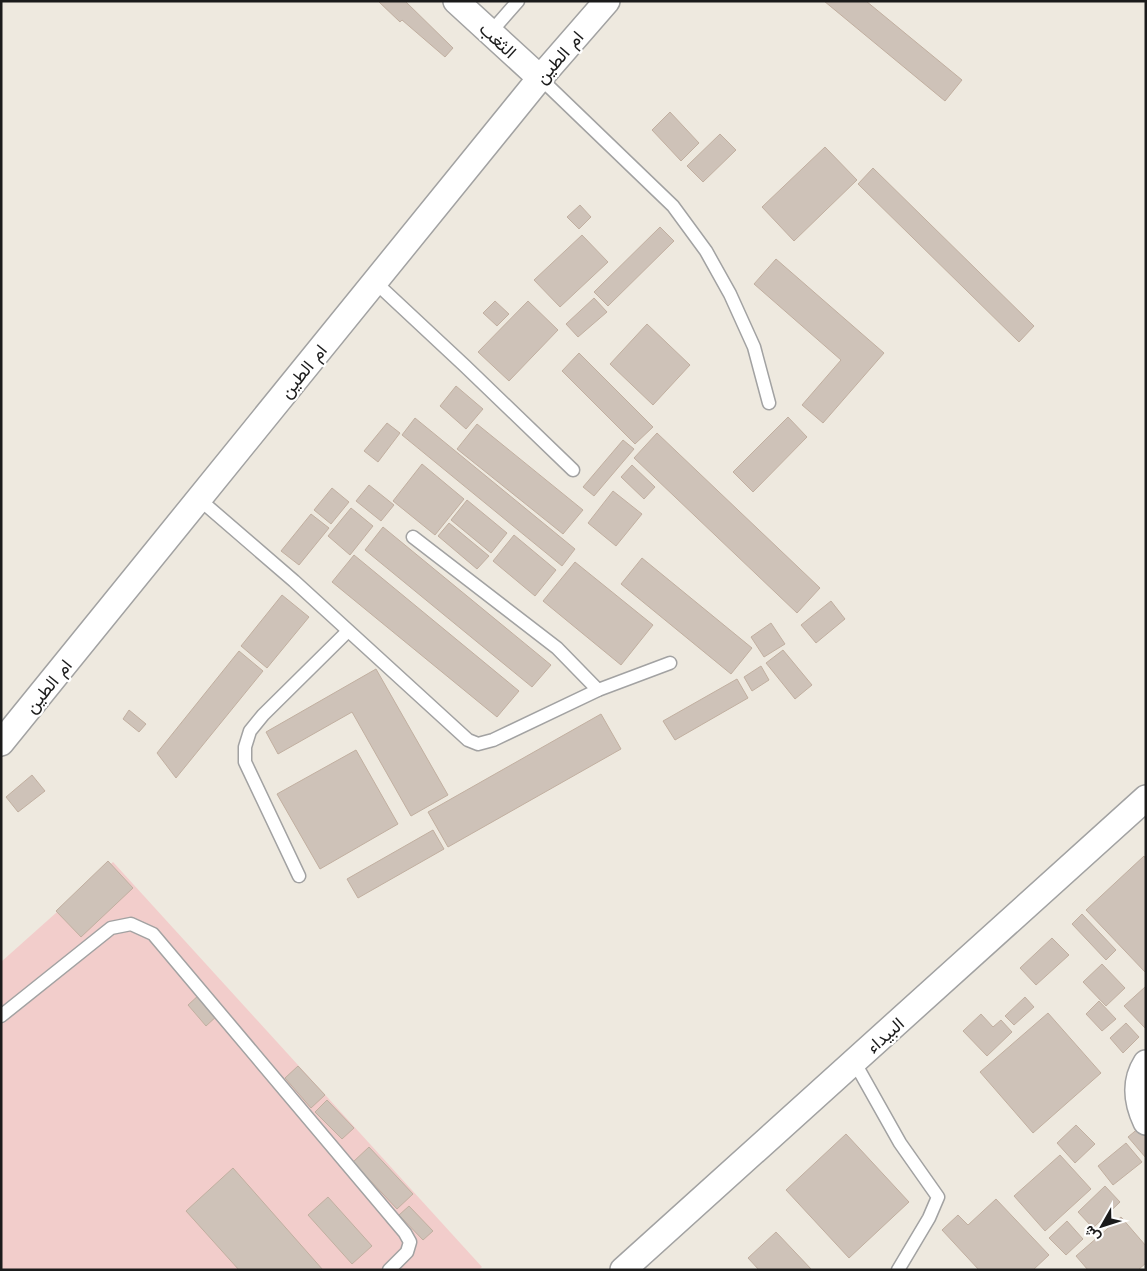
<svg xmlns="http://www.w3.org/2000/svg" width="1147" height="1271" viewBox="0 0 1147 1271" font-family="'Work Sans',Vazirmatn,sans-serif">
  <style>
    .commercial { fill: #f2cdcb }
    .building { fill: #cec2b8; stroke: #c1afa0 }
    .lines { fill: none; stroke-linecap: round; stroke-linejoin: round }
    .service-casing { stroke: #a2a2a2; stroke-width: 15 }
    .minor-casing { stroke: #a2a2a2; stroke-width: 28 }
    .service { stroke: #fff; stroke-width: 12 }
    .minor { stroke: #fff; stroke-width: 25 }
    .labels { text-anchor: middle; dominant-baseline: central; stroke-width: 4.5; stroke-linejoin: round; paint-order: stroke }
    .street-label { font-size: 18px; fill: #1b1b1b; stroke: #fff }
  </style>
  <rect width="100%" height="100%" fill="#eee9df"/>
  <polygon class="commercial" points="113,862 482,1267 478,1270 1,1270 1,962"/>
  <g class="building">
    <polygon points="378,1 405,1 453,48 445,57 402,20 400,22"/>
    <polygon points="824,1 866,1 962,80 945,101"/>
    <polygon points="670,112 699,143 681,161 652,130"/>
    <polygon points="720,134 736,150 703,182 687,166"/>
    <polygon points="825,147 857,180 794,241 762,207"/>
    <polygon points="873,168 1034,326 1019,342 858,184"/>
    <polygon points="580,205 591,217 579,229 567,217"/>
    <polygon points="660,227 674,241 608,306 594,292"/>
    <polygon points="582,235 608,262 560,307 534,280"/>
    <polygon points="776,259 884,353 823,423 802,405 841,360 754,284"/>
    <polygon points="594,298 607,312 578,337 566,324"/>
    <polygon points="495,301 509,314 497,326 483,313"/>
    <polygon points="528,301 558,330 509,381 478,352"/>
    <polygon points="647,324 690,365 653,405 610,364"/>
    <polygon points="579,353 653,427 635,444 562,371"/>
    <polygon points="456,386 483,409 466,429 440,406"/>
    <polygon points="788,417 807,437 753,492 733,472"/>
    <polygon points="415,418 575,549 562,566 402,435"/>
    <polygon points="387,423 400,433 378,462 364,451"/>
    <polygon points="477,424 583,510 563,534 457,449"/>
    <polygon points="657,433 820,588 797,613 634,458"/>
    <polygon points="623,440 634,449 594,496 583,487"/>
    <polygon points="422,464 464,499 435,535 393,501"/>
    <polygon points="632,465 655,487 644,499 621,477"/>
    <polygon points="369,485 394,505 381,521 356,501"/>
    <polygon points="332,488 349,502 331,524 314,510"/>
    <polygon points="613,491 642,514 616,546 588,523"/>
    <polygon points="467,500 507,533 491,553 451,520"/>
    <polygon points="351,508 373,526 350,555 328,536"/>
    <polygon points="311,514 329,528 299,565 281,551"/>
    <polygon points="449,523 489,556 477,569 438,536"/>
    <polygon points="383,527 551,665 532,687 365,550"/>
    <polygon points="514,535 556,570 535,596 493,561"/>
    <polygon points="354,555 519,691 497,717 332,582"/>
    <polygon points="642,558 752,648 731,674 621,584"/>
    <polygon points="575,562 653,625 621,665 543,601"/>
    <polygon points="282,595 309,617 267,668 241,646"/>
    <polygon points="831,601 845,619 816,643 801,625"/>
    <polygon points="771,623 785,644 764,657 751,637"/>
    <polygon points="783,650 812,685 795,699 766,663"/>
    <polygon points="239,651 263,671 176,778 157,753"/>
    <polygon points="761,666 769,680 752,691 744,677"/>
    <polygon points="376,669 448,795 411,816 352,712 278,754 266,732"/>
    <polygon points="737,679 748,698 675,740 663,721"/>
    <polygon points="129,710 146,724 139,732 123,719"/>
    <polygon points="601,714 621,749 448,847 428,812"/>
    <polygon points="356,750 398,824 320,869 277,794"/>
    <polygon points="32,775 45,791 18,812 6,797"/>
    <polygon points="433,830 444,849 358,898 347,879"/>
    <polygon points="1144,856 1146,859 1146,973 1086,910"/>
    <polygon points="108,861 133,888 81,937 56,911"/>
    <polygon points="1082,914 1116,950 1106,960 1072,924"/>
    <polygon points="1052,938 1069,955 1036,985 1020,968"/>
    <polygon points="1102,964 1125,988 1106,1006 1083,982"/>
    <polygon points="1145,987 1146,988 1146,1029 1124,1006"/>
    <polygon points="200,994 218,1015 206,1026 188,1005"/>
    <polygon points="1025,997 1034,1007 1014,1025 1005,1016"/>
    <polygon points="1099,1001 1116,1019 1102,1031 1086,1014"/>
    <polygon points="1048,1013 1101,1073 1033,1133 980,1072"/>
    <polygon points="981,1014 993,1027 1001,1020 1012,1032 987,1056 963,1031"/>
    <polygon points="1126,1023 1139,1037 1123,1053 1110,1038"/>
    <polygon points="298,1066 325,1095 311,1108 285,1078"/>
    <polygon points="327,1100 354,1128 342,1139 315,1112"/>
    <polygon points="1076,1125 1095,1144 1075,1163 1057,1143"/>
    <polygon points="1140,1127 1146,1134 1146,1158 1128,1137"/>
    <polygon points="846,1134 909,1202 849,1258 786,1190"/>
    <polygon points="1126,1143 1142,1162 1113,1185 1098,1166"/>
    <polygon points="369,1147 413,1194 397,1209 353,1162"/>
    <polygon points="1060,1155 1091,1189 1045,1231 1014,1196"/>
    <polygon points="233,1168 323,1270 239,1270 186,1211"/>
    <polygon points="1105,1186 1120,1202 1093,1228 1078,1212"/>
    <polygon points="328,1197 372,1246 352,1264 308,1215"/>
    <polygon points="996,1199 1049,1255 1033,1270 979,1270 942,1230 958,1215 968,1225"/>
    <polygon points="409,1206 433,1231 423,1240 399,1215"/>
    <polygon points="1121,1217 1146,1246 1146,1263 1138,1270 1088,1270 1076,1256"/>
    <polygon points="1067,1221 1083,1239 1066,1255 1049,1238"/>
    <polygon points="776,1232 812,1270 759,1270 748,1258"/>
  </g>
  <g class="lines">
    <defs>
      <g id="service">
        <polyline points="490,33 518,1"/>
        <polyline points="540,78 673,206 706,251 730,294 754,347 769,403"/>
        <polyline points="375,282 465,366 573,470"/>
        <polyline points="199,499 294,581 468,740 478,744 493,740 598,690 670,663"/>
        <polyline points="413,537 557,648 598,690"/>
        <polyline points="299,876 245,762 245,747 250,731 263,715 348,631"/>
        <polyline points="1,1016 111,928 131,924 153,934 405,1233 410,1242 407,1252 389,1270"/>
        <polyline points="855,1063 900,1143 938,1197 929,1218 898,1270"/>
      </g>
      <g id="minor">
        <polyline points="456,1 540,78"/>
        <polyline points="1,743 540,78 607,1"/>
        <path d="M1146,1063C1134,1082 1137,1103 1146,1122"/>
        <polyline points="623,1270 1146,798"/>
      </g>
    </defs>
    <use href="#service" class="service-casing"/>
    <use href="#minor" class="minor-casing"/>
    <use href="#service" class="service"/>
    <use href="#minor" class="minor"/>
  </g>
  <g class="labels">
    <g class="street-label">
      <text transform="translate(498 40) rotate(43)">الثغب</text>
      <text transform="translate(559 57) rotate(-49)">ام الطين</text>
      <text transform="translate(303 371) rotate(-51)">ام الطين</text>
      <text transform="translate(48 686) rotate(-51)">ام الطين</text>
      <text transform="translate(885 1035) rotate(-42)">البيداء</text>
    </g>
  </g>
  <rect width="1147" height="1271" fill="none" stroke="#1b1b1b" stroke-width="5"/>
  <g transform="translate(1102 1226) rotate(231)" stroke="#ffffff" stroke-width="4" paint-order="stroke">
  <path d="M0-4L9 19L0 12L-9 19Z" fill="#1b1b1b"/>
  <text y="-8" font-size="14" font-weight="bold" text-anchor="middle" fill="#1b1b1b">ش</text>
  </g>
</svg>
